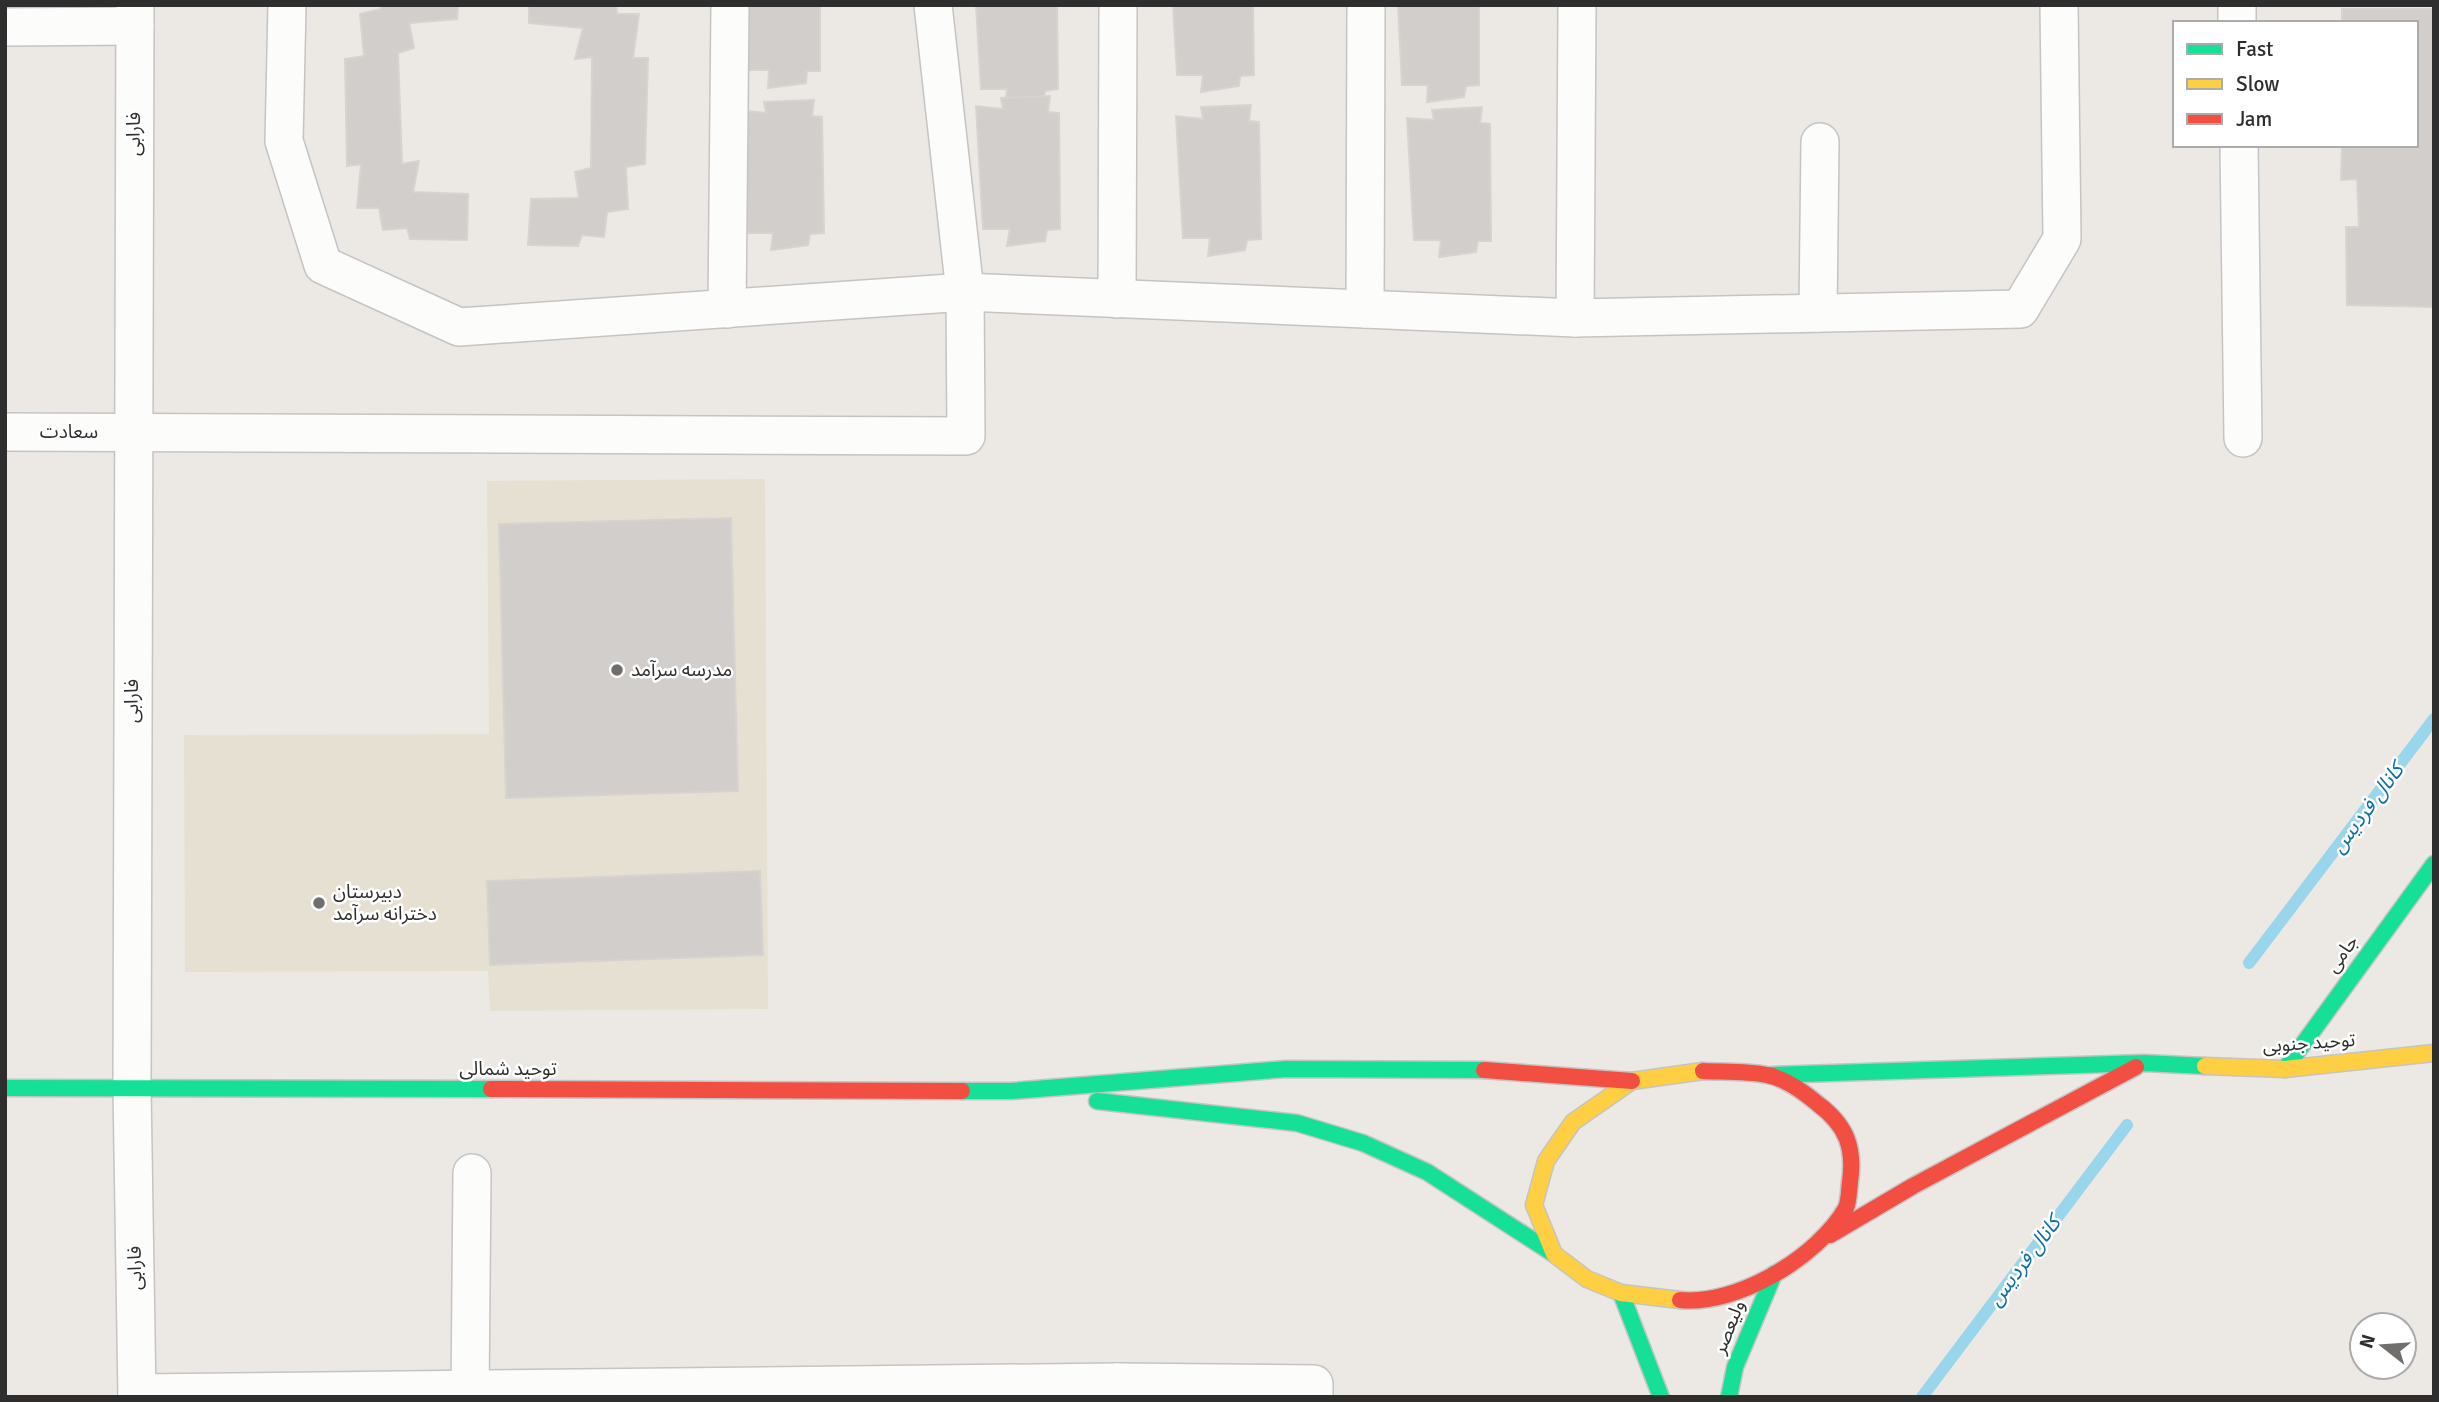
<svg xmlns="http://www.w3.org/2000/svg" width="2439" height="1402" viewBox="0 0 2439 1402" font-family="Signika,'Noto Sans Arabic',sans-serif">
  <style>
    .education { fill: #e6e0d3 }
    .lines { fill: none; stroke-linecap: round; stroke-linejoin: round }
    .stream { stroke: #99d6ec; stroke-width: 12 }
    .building { fill: #d1cecb; stroke: #d7d4d0; stroke-width: 2 }
    .street-casing { stroke: #c5c4c5; stroke-width: 40 }
    .fast-casing { stroke: #c5c4c5; stroke-width: 19 }
    .slow-casing { stroke: #c5c4c5; stroke-width: 19 }
    .jam-casing { stroke: #c5c4c5; stroke-width: 19 }
    .street { stroke: #fcfcfb; stroke-width: 37 }
    .fast { stroke: #16e098; stroke-width: 16 }
    .slow { stroke: #ffcf43; stroke-width: 16 }
    .jam { stroke: #f24e42; stroke-width: 16 }
    .poi-dot { fill: #706f6e; stroke: #fff; stroke-width: 2.5 }
    .labels { text-anchor: middle; dominant-baseline: central; stroke-width: 5; stroke-linejoin: round; paint-order: stroke }
    .street-label { font-size: 19px; fill: #2e2e2e; stroke: #fff }
    .poi-label { font-size: 19px; fill: #2e2e2e; stroke: #fff; text-anchor: start }
    .water-label { font-size: 21px; font-style: italic; fill: #0d6fa3; stroke: #fff }
  </style>
  <rect width="100%" height="100%" fill="#ece8e4"/>
  <polygon class="education" points="765,479 768,1009 490,1011 488,971 185,972 184,735 489,734 487,481"/>
  <g class="lines">
    <g class="stream">
      <polyline points="2249,963 2434,719"/>
      <polyline points="1922,1397 2127,1125"/>
    </g>
  </g>
  <g class="building">
    <polygon points="381,5 458,5 457,19 409,23 414,48 398,53 402,164 419,161 413,192 468,194 467,240 410,239 407,228 383,230 379,208 357,208 361,164 347,166 345,59 364,56 360,14 381,9"/>
    <polygon points="529,5 616,5 617,14 639,14 633,58 648,58 645,164 626,167 628,209 607,212 604,237 582,235 578,246 528,245 531,199 579,198 575,172 591,168 592,57 575,59 583,28 529,23"/>
    <polygon points="739,5 820,5 820,71 807,71 806,83 768,88 769,70 743,70"/>
    <polygon points="976,5 1057,5 1058,89 1045,91 1044,101 1005,107 1007,89 981,89"/>
    <polygon points="1173,5 1253,5 1254,75 1240,76 1239,86 1201,92 1203,75 1177,75"/>
    <polygon points="1398,5 1479,5 1479,85 1466,86 1464,97 1427,102 1428,85 1402,85"/>
    <polygon points="2342,9 2434,9 2434,307 2347,305 2346,227 2359,227 2357,179 2341,180 2342,145 2416,145 2416,23 2342,23"/>
    <polygon points="1050,96 1048,112 1059,113 1060,229 1047,230 1045,241 1007,246 1010,229 983,229 976,106 1003,109 1001,98"/>
    <polygon points="814,100 812,116 822,117 824,233 810,234 808,245 771,250 773,233 746,233 739,110 766,113 764,102"/>
    <polygon points="1251,105 1249,121 1259,122 1261,239 1247,240 1245,250 1208,256 1210,238 1183,238 1176,116 1203,119 1201,107"/>
    <polygon points="1482,107 1480,123 1490,124 1491,241 1478,241 1476,252 1439,257 1441,240 1414,240 1407,118 1434,120 1432,110"/>
    <polygon points="731,518 738,791 506,798 499,524"/>
    <polygon points="760,871 763,955 490,965 487,881"/>
  </g>
  <g class="lines">
    <defs>
      <g id="street">
        <polyline points="135,5 132,1088 137,1397"/>
        <polyline points="287,5 284,141 323,265 459,327 965,292 1575,318 1577,5"/>
        <polyline points="2237,5 2237,23"/>
        <polyline points="5,27 135,26"/>
        <polyline points="2239,145 2243,438"/>
        <polyline points="1117,299 1118,5"/>
        <polyline points="727,309 730,5"/>
        <polyline points="1365,309 1366,5"/>
        <polyline points="1818,313 1820,142"/>
        <polyline points="1575,318 2020,309 2062,239 2059,5"/>
        <polyline points="5,432 966,436 965,292 933,5"/>
        <polyline points="1117,1382 1314,1384 1314,1397"/>
        <polyline points="137,1393 1117,1382 1117,1397"/>
        <polyline points="470,1397 472,1173"/>
      </g>
      <g id="fast">
        <polyline points="2285,1069 2434,864"/>
        <polyline points="1772,1075 2144,1063 2205,1066"/>
        <polyline points="5,1088 491,1089"/>
        <polyline points="962,1091 1011,1091 1286,1069 1484,1070"/>
        <polyline points="1097,1101 1297,1123 1363,1143 1427,1172 1554,1254"/>
        <polyline points="1621,1293 1661,1397"/>
        <polyline points="1729,1397 1735,1367 1774,1274"/>
      </g>
      <g id="slow">
        <polyline points="2205,1066 2285,1069 2434,1053"/>
        <polyline points="1680,1300 1621,1293 1587,1279 1554,1254 1534,1205 1546,1161 1573,1122 1632,1081 1703,1071"/>
      </g>
      <g id="jam">
        <polyline points="1484,1070 1632,1081"/>
        <polyline points="491,1089 962,1091"/>
        <polyline points="1830,1235 1913,1186 2136,1067"/>
        <path d="M1680,1300C1737,1306 1818,1257 1846,1208C1849,1201 1849,1190 1850,1182C1855,1147 1846,1125 1818,1104C1805,1093 1784,1078 1767,1075C1747,1071 1724,1072 1703,1071"/>
      </g>
    </defs>
    <use href="#street" class="street-casing"/>
    <use href="#fast" class="fast-casing"/>
    <use href="#slow" class="slow-casing"/>
    <use href="#jam" class="jam-casing"/>
    <use href="#street" class="street"/>
    <use href="#fast" class="fast"/>
    <use href="#slow" class="slow"/>
    <use href="#jam" class="jam"/>
  </g>
  <g class="poi-dot">
    <circle cx="617" cy="670" r="7"/>
    <circle cx="319" cy="903" r="7"/>
  </g>
  <g class="labels">
    <g class="street-label">
      <text transform="translate(134 134) rotate(-90)">فارابی</text>
      <text x="69" y="432">سعادت</text>
      <text transform="translate(132 701) rotate(-90)">فارابی</text>
      <text transform="translate(2342 954) rotate(-54)">جامی</text>
      <text transform="translate(2309 1043) rotate(-4)">توحید جنوبی</text>
      <text x="508" y="1069">توحید شمالی</text>
      <text transform="translate(135 1268) rotate(-91)">فارابی</text>
      <text transform="translate(1729 1327) rotate(-68)">ولیعصر</text>
    </g>
    <g class="poi-label">
      <text x="631" y="670">مدرسه سرآمد</text>
      <text x="333" y="892">دبیرستان<tspan x="333" dy="22">دخترانه سرآمد</tspan></text>
    </g>
    <g class="water-label">
      <text transform="translate(2367 808) rotate(-53)">کانال فردیس</text>
      <text transform="translate(2024 1261) rotate(-53)">کانال فردیس</text>
    </g>
  </g>
  <rect width="2439" height="1402" fill="none" stroke="#2e2e2e" stroke-width="14"/>
  <rect x="2173" y="21" width="245" height="126" fill="#ffffff" stroke="#ababab" stroke-width="2"/>
  <rect x="2187" y="44" width="35" height="10" fill="#16e098" stroke="#ababab" stroke-width="2"/>
  <text x="2236" y="56" font-size="21" fill="#2e2e2e">Fast</text>
  <rect x="2187" y="79" width="35" height="10" fill="#ffcf43" stroke="#ababab" stroke-width="2"/>
  <text x="2236" y="91" font-size="21" fill="#2e2e2e">Slow</text>
  <rect x="2187" y="114" width="35" height="10" fill="#f24e42" stroke="#ababab" stroke-width="2"/>
  <text x="2236" y="126" font-size="21" fill="#2e2e2e">Jam</text>
  <g transform="translate(2383 1346) rotate(287)"><circle r="33" fill="#ffffff" stroke="#ababab" stroke-width="2"/>
  <path d="M0-5L12 26L0 18L-12 26Z" fill="#706f6e"/>
  <text y="-10" font-size="19" font-weight="bold" text-anchor="middle" fill="#2e2e2e">N</text>
  </g>
</svg>
